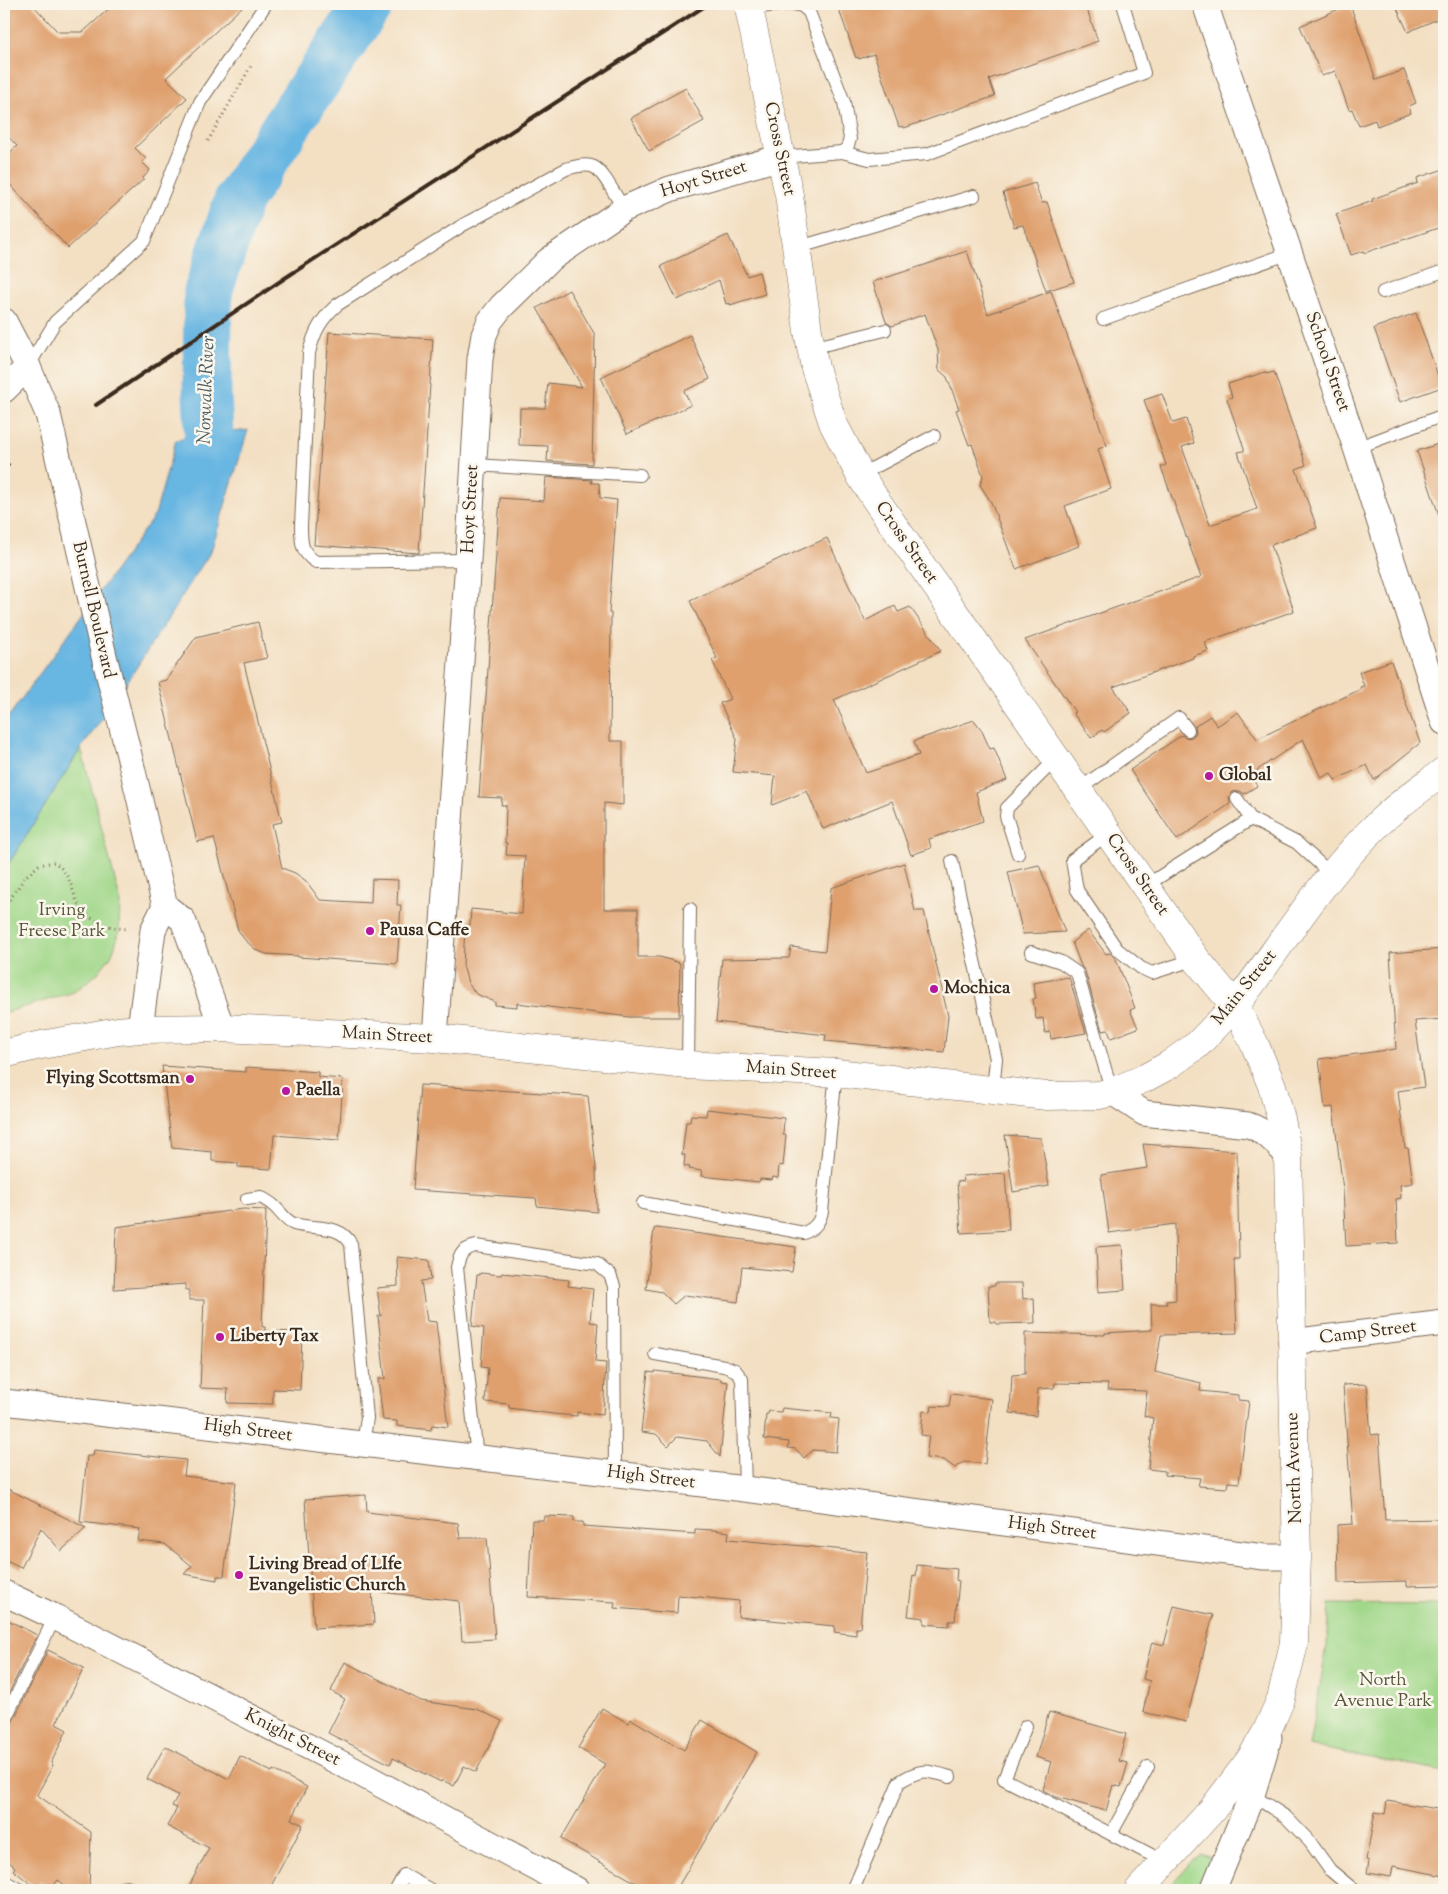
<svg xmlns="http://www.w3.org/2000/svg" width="1448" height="1894" viewBox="0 0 1448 1894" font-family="'Sorts Mill Goudy',serif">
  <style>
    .green { fill: #a0d789; stroke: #6e8054 }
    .water { fill: #68b6e2; stroke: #527080 }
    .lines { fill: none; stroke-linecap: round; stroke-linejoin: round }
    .river { stroke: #68b6e2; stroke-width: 49 }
    .building { fill: #dfa06e }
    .lane-casing { stroke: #7b6957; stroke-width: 14 }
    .street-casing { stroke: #7b6957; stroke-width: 27 }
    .secondary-casing { stroke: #7b6957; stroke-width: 29 }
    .primary-casing { stroke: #7b6957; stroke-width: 29 }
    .path { stroke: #7b6957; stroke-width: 3; stroke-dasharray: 1 4; stroke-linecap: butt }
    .lane { stroke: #fff; stroke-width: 12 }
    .street { stroke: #fff; stroke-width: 25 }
    .secondary { stroke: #fff; stroke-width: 28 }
    .primary { stroke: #fff; stroke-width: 28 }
    .rail { stroke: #3b2a1e; stroke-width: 4 }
    .street-bridge-casing { stroke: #7b6957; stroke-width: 27; stroke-linecap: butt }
    .street-bridge { stroke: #fff; stroke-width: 25 }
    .poi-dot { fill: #b5179e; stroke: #fbf7ec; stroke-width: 2 }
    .labels { text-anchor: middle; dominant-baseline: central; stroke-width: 5; stroke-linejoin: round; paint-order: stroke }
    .street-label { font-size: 18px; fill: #3b2a1e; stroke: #fbf7ec }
    .poi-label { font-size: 18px; font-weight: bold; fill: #3b2a1e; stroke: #fbf7ec; text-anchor: start }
    .park-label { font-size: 18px; fill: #545539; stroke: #fbf7ec }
    .water-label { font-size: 19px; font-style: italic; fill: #4b5b63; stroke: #fbf7ec }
  </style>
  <rect width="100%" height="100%" fill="#fbf7ec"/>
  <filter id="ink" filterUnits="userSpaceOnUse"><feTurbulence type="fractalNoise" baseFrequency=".02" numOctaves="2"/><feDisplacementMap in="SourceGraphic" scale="10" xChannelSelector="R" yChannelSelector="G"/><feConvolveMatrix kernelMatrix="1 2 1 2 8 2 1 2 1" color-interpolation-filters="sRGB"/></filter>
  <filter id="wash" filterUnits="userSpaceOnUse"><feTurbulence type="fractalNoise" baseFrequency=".0096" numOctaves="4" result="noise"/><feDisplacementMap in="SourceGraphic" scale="20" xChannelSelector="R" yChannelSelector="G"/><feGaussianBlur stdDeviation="1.12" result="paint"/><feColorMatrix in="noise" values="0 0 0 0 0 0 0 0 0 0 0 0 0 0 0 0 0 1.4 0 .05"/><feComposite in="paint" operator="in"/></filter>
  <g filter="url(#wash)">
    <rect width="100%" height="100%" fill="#f3dfc2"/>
    <g class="green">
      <polygon points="81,748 120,900 119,931 115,946 111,956 97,974 74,992 4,1013 4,871"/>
      <polygon points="1330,1604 1444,1605 1444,1772 1309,1746 1327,1646"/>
      <polygon points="1202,1854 1210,1857 1210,1861 1197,1890 1166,1890 1192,1861"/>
    </g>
    <polygon class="water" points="248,430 211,551 115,701 81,748 4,871 4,723 155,515 176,440"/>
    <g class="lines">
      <polyline class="river" points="193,501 209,435 207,393 208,292 238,201 296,111 369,4"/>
    </g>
    <g id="blocks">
      <g class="building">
        <polygon points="4,4 32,4 58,32 83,32 114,4 245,4 166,78 187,98 135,148 146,159 142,162 150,170 143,178 144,179 68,248 4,178 4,158 17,146 4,132"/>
        <polygon points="837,4 1085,4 1098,41 989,79 995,96 904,128 903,126 899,127 874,54 859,59 858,57 856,58"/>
        <polygon points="1350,4 1376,80 1404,70 1416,103 1409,106 1411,113 1377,126 1375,120 1359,126 1352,109 1349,110 1335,71 1322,76 1300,26"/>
        <polygon points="1395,4 1444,4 1444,16 1408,32"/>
        <polygon points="686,88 704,121 649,151 631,118"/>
        <polygon points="1444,169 1444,226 1364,253 1364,251 1351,255 1336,214 1373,201 1372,199 1418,183 1417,178"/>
        <polygon points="1035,183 1042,203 1047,202 1074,282 1046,291 1023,225 1014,227 1003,193"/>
        <polygon points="728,235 747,276 759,272 765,294 730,305 730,303 726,304 719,280 677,300 661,266"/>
        <polygon points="967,251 988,314 1051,291 1107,446 1098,449 1111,489 1065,506 1079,546 1016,569 991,502 980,485 983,476 972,444 969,445 956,410 959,409 947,377 939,370 938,350 925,314 892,326 886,322 873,282"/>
        <polygon points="569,290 595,335 592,464 547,461 548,446 519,445 520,408 545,408 548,383 582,387 537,308"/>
        <polygon points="1416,313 1442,387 1400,402 1374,328"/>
        <polygon points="329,332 433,339 419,553 314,545"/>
        <polygon points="690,335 710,379 684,391 691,405 627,434 601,377"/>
        <polygon points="1265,372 1266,374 1274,372 1306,465 1296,469 1317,528 1271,545 1294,611 1205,642 1208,651 1193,656 1193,658 1113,687 1131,713 1104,732 1102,730 1091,738 1073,713 1075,712 1025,640 1201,577 1161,467 1166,465 1144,400 1162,394 1173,423 1186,419 1194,443 1182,447 1210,525 1257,509 1238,452 1244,451 1244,448 1227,399 1232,397 1228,384"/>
        <polygon points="1444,442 1444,520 1441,521 1417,451"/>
        <polygon points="546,477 592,480 591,483 599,483 600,498 617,500 609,613 611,613 610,741 623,741 623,805 604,803 604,909 638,909 638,957 660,957 680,963 679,1017 629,1017 517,1003 517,1007 495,1005 495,1002 476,994 468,983 463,965 465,925 470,925 471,909 522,914 525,856 506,855 507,843 505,843 506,805 501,805 502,798 479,797 500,498 544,501"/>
        <polygon points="827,538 865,621 895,606 898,612 910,607 941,651 834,700 866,773 919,755 914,741 974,720 981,729 990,749 994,748 1007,780 976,792 983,821 929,839 931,848 911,855 892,801 823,829 807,791 772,805 775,776 733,772 737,739 720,703 730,699 712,660 717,658 690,601 785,556 785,557"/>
        <polygon points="258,622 267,658 244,663 282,822 272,824 282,868 295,873 306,881 320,900 371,903 372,879 398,880 397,905 401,905 397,964 298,957 298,956 266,954 256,950 244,939 238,930 214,838 197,842 158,682 166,680 196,637"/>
        <polygon points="1391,661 1420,743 1374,780 1367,765 1335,780 1331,773 1321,778 1303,739 1250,775 1257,786 1244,794 1240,791 1233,792 1229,796 1230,804 1177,840 1130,770 1182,735 1185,738 1192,737 1196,733 1195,726 1210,716 1217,726 1238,712 1257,739 1361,689 1360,687 1364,686 1359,672"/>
        <polygon points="904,863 915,911 924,911 948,1016 944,1052 825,1041 826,1035 716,1022 722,959 789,958 791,947 825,951 831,888"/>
        <polygon points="1039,865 1065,932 1023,934 1008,872"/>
        <polygon points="1088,930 1106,954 1110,953 1116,959 1135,1008 1130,1010 1138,1028 1111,1038 1108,1030 1102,1031 1085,971 1081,966 1072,942"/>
        <polygon points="1444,949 1444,1019 1415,1021 1424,1087 1398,1091 1405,1148 1408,1148 1413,1183 1400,1185 1401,1198 1396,1199 1398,1243 1346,1246 1343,1190 1333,1107 1325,1108 1319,1059 1396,1049 1390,953"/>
        <polygon points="1069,977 1086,1033 1051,1039 1050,1032 1045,1033 1043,1018 1036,1019 1033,999 1036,998 1033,983"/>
        <polygon points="162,1066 246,1072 246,1067 318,1072 318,1077 343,1079 339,1140 274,1135 271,1169 238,1167 238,1163 212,1161 212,1152 172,1148"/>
        <polygon points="420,1085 588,1096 596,1168 597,1212 537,1206 536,1198 413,1190"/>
        <polygon points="707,1109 784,1118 783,1135 786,1135 783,1166 779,1165 778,1178 773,1177 772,1180 760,1179 759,1182 701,1176 702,1171 689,1169 690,1167 684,1166 685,1155 682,1155 686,1122 690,1122 691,1115 706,1116"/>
        <polygon points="1005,1135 1041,1138 1049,1186 1013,1192"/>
        <polygon points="1143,1144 1237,1151 1239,1259 1234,1259 1237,1333 1161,1335 1155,1372 1201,1383 1200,1391 1238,1395 1238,1400 1249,1401 1239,1483 1228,1482 1227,1488 1198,1486 1200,1478 1165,1475 1165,1471 1148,1469 1153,1418 1144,1416 1147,1391 1107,1390 1108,1384 1055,1383 1054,1388 1038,1389 1036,1416 1010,1413 1012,1375 1025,1374 1025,1333 1105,1335 1105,1333 1152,1330 1151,1304 1167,1304 1166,1301 1176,1300 1175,1224 1109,1233 1101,1175 1147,1168"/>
        <polygon points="1005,1173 1009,1230 961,1233 957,1182 964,1181 963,1176"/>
        <polygon points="243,1209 266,1210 262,1327 265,1327 265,1331 302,1332 300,1390 273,1389 273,1404 227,1403 228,1389 200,1388 204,1300 189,1300 189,1290 186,1290 186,1284 114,1289 116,1227"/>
        <polygon points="657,1228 796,1247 792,1272 742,1267 738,1302 685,1295 674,1304 662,1292 646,1289 654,1229"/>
        <polygon points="1122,1245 1125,1290 1098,1292 1096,1247"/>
        <polygon points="397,1257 429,1260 431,1280 421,1281 427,1321 436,1322 448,1427 432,1425 431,1430 397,1426 397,1421 383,1420 378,1379 385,1379 378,1316 381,1316 377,1288 398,1286"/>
        <polygon points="480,1273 501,1275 502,1273 569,1280 568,1286 593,1289 590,1322 598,1323 595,1362 606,1363 603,1415 577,1412 577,1416 553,1414 509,1408 509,1404 485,1402 488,1368 481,1367 484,1328 472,1326 477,1275 480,1275"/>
        <polygon points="995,1283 1022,1283 1023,1299 1034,1298 1035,1323 996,1324 996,1322 990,1322 988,1286 995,1286"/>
        <polygon points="655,1371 721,1379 721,1381 728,1382 720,1457 707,1441 677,1437 668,1446 656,1434 641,1432 648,1372 655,1373"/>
        <polygon points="1367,1384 1371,1435 1379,1434 1385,1520 1444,1519 1444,1585 1407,1586 1407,1581 1338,1583 1337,1525 1353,1524 1343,1385"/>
        <polygon points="951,1394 992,1399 985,1464 964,1462 955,1468 944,1460 926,1458 929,1436 921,1435 923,1411 931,1412 932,1406 949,1407"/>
        <polygon points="782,1408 832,1413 831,1418 839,1419 836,1452 813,1450 804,1458 796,1449 788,1448 789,1442 764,1439 766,1414 768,1414 769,1411 781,1412"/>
        <polygon points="94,1450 186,1460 184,1476 236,1482 224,1576 217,1576 217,1580 184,1574 192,1566 165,1544 138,1541 140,1529 80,1522 87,1456 93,1456"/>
        <polygon points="4,1487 86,1528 61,1551 41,1528 21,1568 4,1560"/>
        <polygon points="366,1495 367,1512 458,1523 460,1538 487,1538 495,1639 462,1641 459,1601 372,1591 374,1624 314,1628 305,1499"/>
        <polygon points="544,1516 574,1517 574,1522 583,1522 583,1526 695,1534 695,1529 714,1530 729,1532 728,1539 867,1552 860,1628 856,1628 856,1635 834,1632 835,1626 738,1617 739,1601 678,1595 677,1613 614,1608 615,1602 528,1597 532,1520 543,1520"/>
        <polygon points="917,1565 957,1569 956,1580 959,1581 955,1621 949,1621 949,1626 924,1624 924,1618 908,1616 913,1575 916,1576"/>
        <polygon points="1174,1606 1213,1615 1186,1722 1143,1712 1150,1681 1143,1679 1152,1642 1164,1645"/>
        <polygon points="4,1618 37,1635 4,1703"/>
        <polygon points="48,1650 84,1668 56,1724 67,1730 51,1763 53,1765 37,1795 91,1832 89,1890 71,1890 58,1880 50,1890 40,1881 35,1887 13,1870 15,1867 4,1858 4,1729 11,1725"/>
        <polygon points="345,1662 421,1701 477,1709 502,1721 476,1772 464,1766 454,1786 442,1780 441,1782 393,1758 390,1764 328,1733 345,1699 331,1691"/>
        <polygon points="602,1708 628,1723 631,1719 684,1750 702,1720 757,1752 676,1890 648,1890 561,1839 605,1764 578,1748"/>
        <polygon points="1049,1712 1126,1734 1119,1761 1128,1763 1121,1787 1113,1785 1106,1811 1056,1797 1043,1790 1051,1762 1036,1757"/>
        <polygon points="165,1746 229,1779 240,1756 272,1772 273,1770 307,1787 291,1819 303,1825 269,1890 187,1890 209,1848 167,1826 177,1808 172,1806 178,1795 147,1779"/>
        <polygon points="1387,1801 1444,1810 1444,1876 1393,1866 1391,1877 1367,1873 1369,1861 1366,1860 1375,1812 1385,1814"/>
      </g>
    </g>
  </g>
  <g filter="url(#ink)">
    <use href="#blocks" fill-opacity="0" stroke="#7b6957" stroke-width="1"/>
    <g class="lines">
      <defs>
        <g id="lane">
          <polyline points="749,8 791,4"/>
          <polyline points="842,152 869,159 927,154 1144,73 1123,4"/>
          <polyline points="781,157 842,152 847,148 850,139 844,102 809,12 802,6 794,4"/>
          <polyline points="796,248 974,196"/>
          <polyline points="1383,292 1444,271"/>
          <polyline points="1103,319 1290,253"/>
          <polyline points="811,348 885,330"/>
          <polyline points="28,367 55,322 144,241 200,102 266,4"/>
          <polyline points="1356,448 1444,415"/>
          <polyline points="474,465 640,475"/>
          <polyline points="860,475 934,436"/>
          <path d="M468,560L316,562C301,553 301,542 301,526L309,353C314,332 321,319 337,305L463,225L566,169C574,167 585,163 594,167C604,172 617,199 624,209"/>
          <polyline points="1078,790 1179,718 1188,730"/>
          <polyline points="1237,799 1251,819"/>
          <polyline points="1108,834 1072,860 1077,890 1117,949 1141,968 1152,973 1196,959"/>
          <polyline points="1018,854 1006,816 1007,808 1056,759"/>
          <polyline points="952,861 996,1059 993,1090"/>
          <polyline points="1145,886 1251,819 1297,843 1332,875"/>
          <polyline points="1031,952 1061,962 1077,973 1112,1092"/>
          <polyline points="688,1065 690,909"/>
          <path d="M247,1199L261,1197C265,1200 270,1202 274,1206C281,1212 285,1221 294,1224C314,1230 340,1223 351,1244L367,1418L363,1444"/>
          <path d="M643,1203L804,1233C815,1228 819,1223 822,1212L836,1073"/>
          <polyline points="655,1354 724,1366 735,1370 742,1379 745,1489"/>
          <path d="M477,1458L457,1267C460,1254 462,1249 476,1246L597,1264L610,1275L614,1286L615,1474"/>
          <polyline points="4,1721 55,1617"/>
          <polyline points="1026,1726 1004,1779 1165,1862"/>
          <polyline points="1252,1795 1286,1817 1310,1842 1330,1870 1354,1890"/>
          <polyline points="1111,1834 1148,1767"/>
          <polyline points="4,1881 20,1890"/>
          <polyline points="118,1890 127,1886"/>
          <polyline points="396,1890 404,1875 431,1890"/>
          <path d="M853,1890L899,1782C921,1768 926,1770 950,1777"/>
        </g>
        <g id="street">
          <polyline points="1205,4 1356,448 1444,722"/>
          <polyline points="4,321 28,367 48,414"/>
          <polyline points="4,390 28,367"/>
          <polyline points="131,763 165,906 183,920 222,1028"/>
          <polyline points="140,1029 153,930 165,906"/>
          <polyline points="435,1038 468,560 480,359 484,335 490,321 501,307 549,260 624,209 670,189 781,157"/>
          <path d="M1112,1092L1144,1113L1248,1125C1266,1131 1275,1142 1288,1156"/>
          <polyline points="1291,1342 1444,1323"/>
          <polyline points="4,1402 745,1489 1264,1557 1297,1557"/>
          <polyline points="4,1593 55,1617 350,1768 577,1890"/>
          <polyline points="1213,1890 1252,1795 1269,1738"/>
        </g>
        <polyline id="secondary" points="4,1054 36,1046 118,1031 140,1029 222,1028 435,1038 688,1065 836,1073 1047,1096 1099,1095 1112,1092 1145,1078 1169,1065 1197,1045 1235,1006"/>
        <g id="primary">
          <polyline points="748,4 789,195 808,331 815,368 833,423 860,475 876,500 1145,886 1196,959 1235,1006 1255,1045 1272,1086 1281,1119 1288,1156 1297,1557 1294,1643 1281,1699 1266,1733 1250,1760 1212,1810 1139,1890"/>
          <path d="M1235,1006C1282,944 1324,875 1381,821C1401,802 1423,787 1444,771"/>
        </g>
      </defs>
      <use href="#lane" class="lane-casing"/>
      <use href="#street" class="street-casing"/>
      <use href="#secondary" class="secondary-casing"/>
      <use href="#primary" class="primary-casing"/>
      <g class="path">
        <polyline points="208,141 251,66"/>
        <path d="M4,908L25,877L39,865L54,862C69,873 70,883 76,899C84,920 107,928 128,929"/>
      </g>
      <use href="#lane" class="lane"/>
      <use href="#street" class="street"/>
      <use href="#secondary" class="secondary"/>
      <use href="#primary" class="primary"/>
      <g class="rail">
        <polyline points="96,405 285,278 708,4"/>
        <polyline points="4,468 8,465"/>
      </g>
      <defs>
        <polyline id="street-bridge" points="48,414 104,656 131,763"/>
      </defs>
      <use href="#street-bridge" class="street-bridge-casing"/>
      <use href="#street-bridge" class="street-bridge"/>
    </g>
  </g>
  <g class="poi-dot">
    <circle cx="1209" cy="776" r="5"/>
    <circle cx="370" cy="931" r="5"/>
    <circle cx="934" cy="989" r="5"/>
    <circle cx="190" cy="1079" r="5"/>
    <circle cx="286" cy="1091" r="5"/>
    <circle cx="220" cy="1337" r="5"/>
    <circle cx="239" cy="1575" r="5"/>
  </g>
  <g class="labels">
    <g class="street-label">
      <text transform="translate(779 149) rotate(78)">Cross Street</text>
      <text transform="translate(704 180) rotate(-17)">Hoyt Street</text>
      <text transform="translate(1327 362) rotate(71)">School Street</text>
      <text transform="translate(471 509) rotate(-87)">Hoyt Street</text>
      <text transform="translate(906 543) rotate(55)">Cross Street</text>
      <text transform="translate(93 610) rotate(77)">Burnell Boulevard</text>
      <text transform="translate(1137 875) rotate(55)">Cross Street</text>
      <text transform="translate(1245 988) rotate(-51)">Main Street</text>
      <text transform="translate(387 1036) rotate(3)">Main Street</text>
      <text transform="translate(791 1071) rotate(4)">Main Street</text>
      <text transform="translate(1368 1333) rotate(-7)">Camp Street</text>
      <text transform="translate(248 1431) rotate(7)">High Street</text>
      <text transform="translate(1295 1468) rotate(-92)">North Avenue</text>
      <text transform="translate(651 1478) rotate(7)">High Street</text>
      <text transform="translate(1052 1529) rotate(7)">High Street</text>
      <text transform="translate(292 1738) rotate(27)">Knight Street</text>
    </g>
    <g class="poi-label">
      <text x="1219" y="776">Global</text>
      <text x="380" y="931">Pausa Caffe</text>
      <text x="944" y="989">Mochica</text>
      <text x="180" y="1079" text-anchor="end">Flying Scottsman</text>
      <text x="296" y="1091">Paella</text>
      <text x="230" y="1337">Liberty Tax</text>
      <text x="249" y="1565">Living Bread of LIfe<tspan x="249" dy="21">Evangelistic Church</tspan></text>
    </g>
    <g class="park-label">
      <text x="62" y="911">Irving<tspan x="62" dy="21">Freese Park</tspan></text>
      <text x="1383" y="1681">North<tspan x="1383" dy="21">Avenue Park</tspan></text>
    </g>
    <g class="water-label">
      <text transform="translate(207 390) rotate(-88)">Norwalk River</text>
    </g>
  </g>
  <rect width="1448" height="1894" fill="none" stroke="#fbf7ec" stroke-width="20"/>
</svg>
